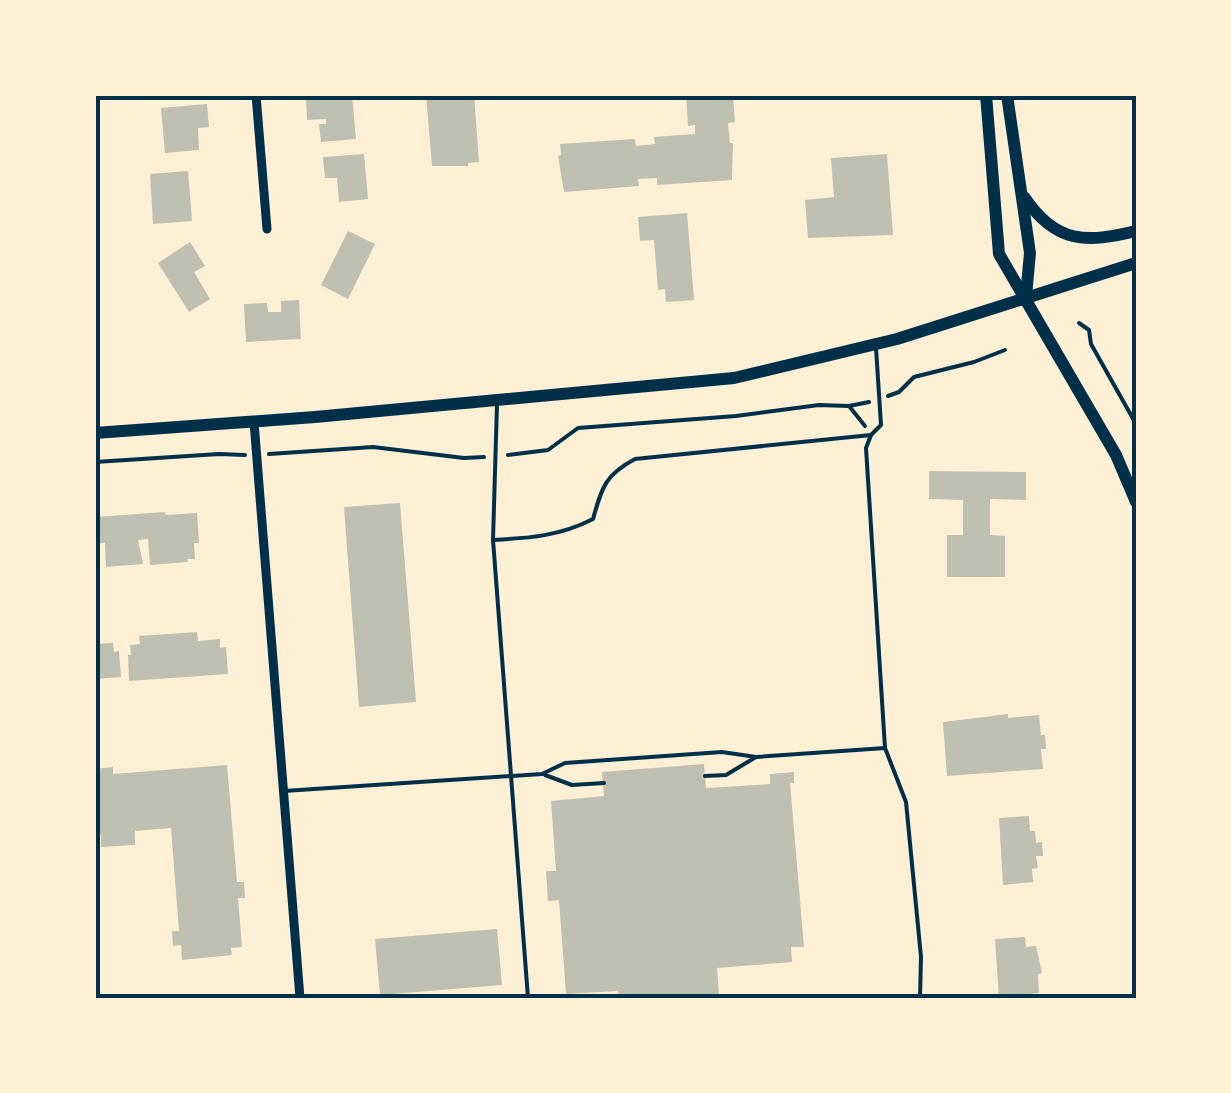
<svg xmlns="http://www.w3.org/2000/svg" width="1231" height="1093" viewBox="0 0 1231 1093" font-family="Lato,sans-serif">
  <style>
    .building { fill: #bec0b2 }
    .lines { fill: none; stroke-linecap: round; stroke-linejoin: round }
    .path { stroke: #003049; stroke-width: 4 }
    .service { stroke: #003049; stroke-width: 4 }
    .minor { stroke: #003049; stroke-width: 9 }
    .secondary { stroke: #003049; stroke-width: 12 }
    .neatline { fill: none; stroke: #003049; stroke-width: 4 }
  </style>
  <rect width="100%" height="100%" fill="#fdf0d5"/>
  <g class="building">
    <polygon points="352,95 356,139 321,142 319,124 326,124 326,119 307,120 306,98"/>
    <polygon points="426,95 474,95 479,162 468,163 468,166 432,166"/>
    <polygon points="686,95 733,95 735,122 728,123 730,143 733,143 732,180 657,185 657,178 638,179 639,186 564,192 558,156 561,155 560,144 635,139 636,146 655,144 654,137 695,134 695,125 688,126"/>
    <polygon points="207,104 209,127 198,128 199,150 165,153 161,108"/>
    <polygon points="364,154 368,199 339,202 337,178 325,178 323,157"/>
    <polygon points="887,154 893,235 808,238 805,200 834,197 831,158"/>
    <polygon points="188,171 192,221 153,224 150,174"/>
    <polygon points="687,213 694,300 666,302 665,289 658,290 654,240 640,241 638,217"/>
    <polygon points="348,231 375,244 348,299 321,285"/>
    <polygon points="190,242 205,266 194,272 210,299 189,312 158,263"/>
    <polygon points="299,300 301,339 246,342 244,304 267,303 268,312 281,312 281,301"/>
    <polygon points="929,471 1026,472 1026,500 990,499 990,535 1005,536 1005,577 947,577 947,535 963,535 963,500 929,499"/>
    <polygon points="400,503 416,702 359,707 344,507"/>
    <polygon points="165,512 166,515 197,513 199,543 194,543 195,559 187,559 188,562 150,565 148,539 138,540 143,564 106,567 105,543 95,544 95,517"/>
    <polygon points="197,632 198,641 220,639 220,648 226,647 228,674 129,681 128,655 131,655 130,645 140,644 139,636"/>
    <polygon points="113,643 114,652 119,651 121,677 95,679 95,644"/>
    <polygon points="1008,714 1008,718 1039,715 1041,735 1045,735 1046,749 1041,749 1043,769 947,776 943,722"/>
    <polygon points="704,764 706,788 770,784 770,774 794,772 794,783 790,783 804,947 791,947 792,962 717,968 719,994 619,998 618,991 566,994 559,900 548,901 546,871 556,871 551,801 604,796 602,772"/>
    <polygon points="227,765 237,882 244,882 245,898 238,898 242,947 231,948 232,955 182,960 181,945 173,946 172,931 179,931 171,828 135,831 135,845 101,847 101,835 95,835 95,769 113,767 113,774"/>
    <polygon points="1029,816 1030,831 1035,831 1036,843 1042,842 1043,856 1036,856 1038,868 1032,869 1033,882 1003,885 999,818"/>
    <polygon points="497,929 502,985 380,995 375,939"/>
    <polygon points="1025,937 1026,947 1036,946 1042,973 1038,974 1039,993 1030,994 1030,998 999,998 995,939"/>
  </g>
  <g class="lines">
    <g class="path">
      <polyline points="1079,323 1089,330 1091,344 1136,424"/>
      <polyline points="888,396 899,392 914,377 974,362 1005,350"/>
      <polyline points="849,406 865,426"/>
      <polyline points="269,454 373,447 464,458 484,457"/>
      <polyline points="508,455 548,450 578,428 736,416 819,405 849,406 869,402"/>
      <polyline points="95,462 219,454 245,455"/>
    </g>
    <g class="service">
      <polyline points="876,348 881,425 871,435 866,448 885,748 906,802 921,957 920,998"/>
      <polyline points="497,404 493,540 528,998"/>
      <path d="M493,540C530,538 560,536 593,519C602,487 605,475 635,459L871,435"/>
      <polyline points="545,775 572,785 604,783"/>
      <polyline points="705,776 726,775 756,757"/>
      <polyline points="284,791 542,774 565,763 722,752 756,757 885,748"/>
    </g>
    <g class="minor">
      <polyline points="256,95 267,229"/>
      <polyline points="254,422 300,998"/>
    </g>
    <g class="secondary">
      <polyline points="986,95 999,254 1116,455 1136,502"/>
      <polyline points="1007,95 1030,253 1026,296"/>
      <path d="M1025,198C1056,244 1087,243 1136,231"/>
      <polyline points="95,433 315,417 734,378 897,339 1136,263"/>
    </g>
  </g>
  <rect width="1231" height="1093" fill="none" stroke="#fdf0d5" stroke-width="195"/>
  <rect x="98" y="98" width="1036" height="898" class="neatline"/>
</svg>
